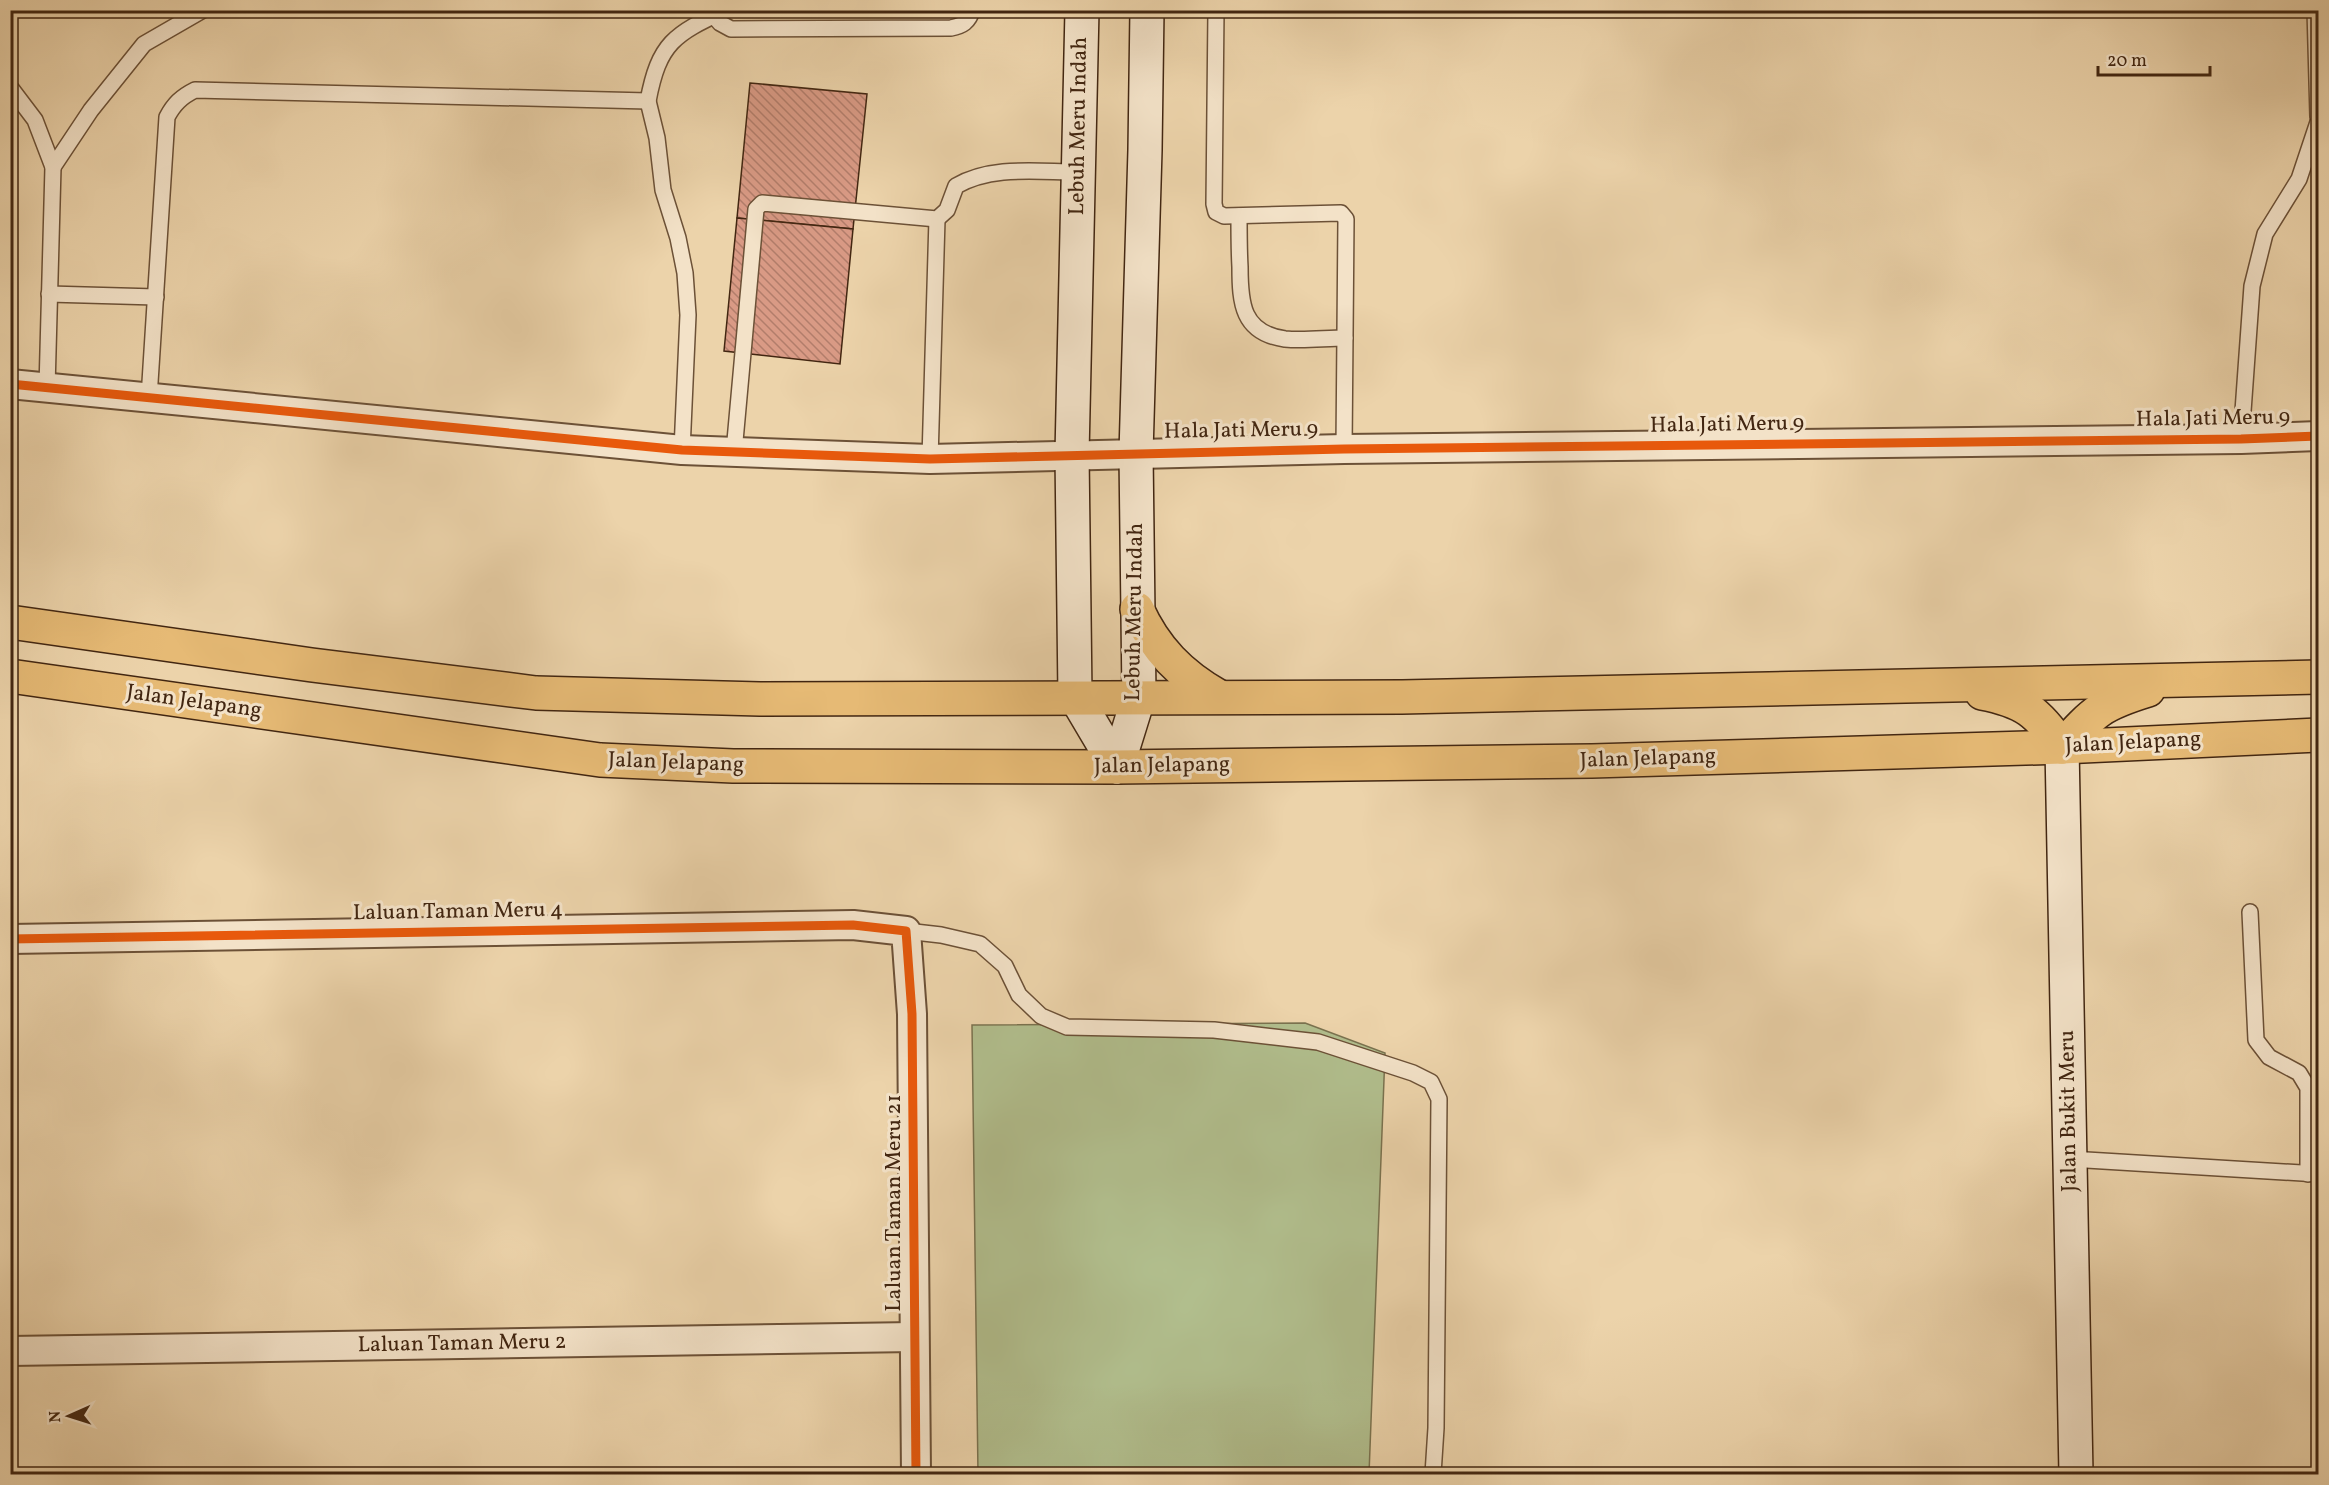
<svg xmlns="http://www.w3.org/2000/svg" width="2329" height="1485" viewBox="0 0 2329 1485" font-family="Vollkorn,serif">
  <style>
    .green { fill: #b1be8d; stroke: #7a724f; stroke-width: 1.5 }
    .building { fill: url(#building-back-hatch); stroke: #422611; stroke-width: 1.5 }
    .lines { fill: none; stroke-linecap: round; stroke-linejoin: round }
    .lane-casing { stroke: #6c5137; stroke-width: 18 }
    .street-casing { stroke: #6c5137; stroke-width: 32 }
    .secondary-casing { stroke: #422611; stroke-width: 36 }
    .primary-casing { stroke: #422611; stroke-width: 36 }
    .lane { stroke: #f3e2c8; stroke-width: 15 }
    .street { stroke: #f3e2c8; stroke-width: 28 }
    .secondary { stroke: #f3e2c8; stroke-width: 33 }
    .primary { stroke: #e6ba75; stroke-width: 33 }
    .cycleway-casing { stroke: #f3e2c8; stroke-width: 13 }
    .cycleway { stroke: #e8590c; stroke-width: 9 }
    .labels { text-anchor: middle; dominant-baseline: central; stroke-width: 6; stroke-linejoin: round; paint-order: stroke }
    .street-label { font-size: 22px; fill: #422611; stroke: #f3e2c8 }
  </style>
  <defs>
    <pattern id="building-back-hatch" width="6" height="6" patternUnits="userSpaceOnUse" patternTransform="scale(1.5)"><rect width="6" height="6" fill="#d99a85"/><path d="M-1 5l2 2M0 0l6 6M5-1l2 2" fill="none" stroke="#b27d6b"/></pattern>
  </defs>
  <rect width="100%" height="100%" fill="#ecd3aa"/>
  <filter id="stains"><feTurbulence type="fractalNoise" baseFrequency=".00333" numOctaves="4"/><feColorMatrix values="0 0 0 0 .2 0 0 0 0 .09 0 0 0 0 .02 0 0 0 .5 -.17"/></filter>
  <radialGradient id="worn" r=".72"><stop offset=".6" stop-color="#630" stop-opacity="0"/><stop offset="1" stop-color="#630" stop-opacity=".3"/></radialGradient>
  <polygon class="green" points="1305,1023 1385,1053 1369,1474 978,1474 972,1025"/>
  <g class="building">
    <polygon points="750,83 867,94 853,229 737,218"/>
    <polygon points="737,218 853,229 840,364 724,351"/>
    <polygon points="2318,905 2318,951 2314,906"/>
  </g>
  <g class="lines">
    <defs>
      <g id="lane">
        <polyline points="1216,10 1214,204 1216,212 1224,216 1341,213 1346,219 1344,449"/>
        <polyline points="2315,10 2318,117"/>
        <path d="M714,16L720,23L731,29L951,28C962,26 969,22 972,10"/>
        <polyline points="10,87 35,120 53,167 47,388"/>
        <polyline points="648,101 657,138 663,190 678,238 685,273 688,315 682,450"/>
        <polyline points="53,167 91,110 144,44 203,10"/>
        <path d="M1239,216C1239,233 1239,250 1240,267C1240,303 1242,333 1285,339C1304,341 1326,338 1345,338"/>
        <polyline points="49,294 156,297"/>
        <path d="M149,398L167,117C174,104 181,97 195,90L648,101C659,43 674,34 726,10"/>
        <polyline points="2241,439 2252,286 2265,234 2299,179 2318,122"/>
        <path d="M734,452L756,209L762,203L937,219L947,210L956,186C992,165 1038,172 1078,172"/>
        <polyline points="930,459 937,219"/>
        <polyline points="2250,912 2256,1040 2269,1057 2299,1073 2308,1088 2308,1174"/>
        <polyline points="906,931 941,935 980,944 1005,966 1019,995 1041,1016 1067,1027 1214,1030 1318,1042 1413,1073 1431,1082 1439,1099 1436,1428 1433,1474"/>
        <polyline points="2070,1159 2318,1174"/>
      </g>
      <g id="street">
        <polyline points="10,384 682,450 930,459 1344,449 2241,439 2318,436"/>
        <polyline points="10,939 853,925 906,931 912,1014 916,1474"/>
        <polyline points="10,1351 914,1337"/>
      </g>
      <g id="secondary">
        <polyline points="1082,10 1072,454 1075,696 1117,767"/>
        <polyline points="2062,747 2076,1474"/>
        <polyline points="1117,767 1139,696 1136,453 1145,150 1147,10"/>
      </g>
      <g id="primary">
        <path d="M1137,609C1155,649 1181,675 1218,696"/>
        <polyline points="10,622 312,665 536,693 760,699 1402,697 2318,677"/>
        <polyline points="10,676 600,760 733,766 1117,767 1592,761 2062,747 2318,735"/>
        <path d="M1982,693C2024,701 2038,712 2062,747"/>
        <path d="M2062,747C2094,711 2102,704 2148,690"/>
      </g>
    </defs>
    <use href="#lane" class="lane-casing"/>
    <use href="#street" class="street-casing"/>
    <use href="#secondary" class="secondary-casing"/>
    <use href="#primary" class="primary-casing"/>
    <use href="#lane" class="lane"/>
    <use href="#street" class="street"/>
    <use href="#secondary" class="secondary"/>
    <use href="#primary" class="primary"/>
    <defs>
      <g id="cycleway">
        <polyline points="10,384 682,450 930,459 1344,449 2241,439 2318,436"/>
        <polyline points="10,939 853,925 906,931 912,1014 916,1474"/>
      </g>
    </defs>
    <use href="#cycleway" class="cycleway-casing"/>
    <use href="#cycleway" class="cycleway"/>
  </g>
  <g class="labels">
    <g class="street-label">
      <text transform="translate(1079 126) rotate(-89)">Lebuh Meru Indah</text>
      <text transform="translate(2213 419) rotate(-1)">Hala Jati Meru 9</text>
      <text transform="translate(1727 425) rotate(-1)">Hala Jati Meru 9</text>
      <text transform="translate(1241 431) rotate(-1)">Hala Jati Meru 9</text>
      <text transform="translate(1135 612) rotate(-89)">Lebuh Meru Indah</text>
      <text transform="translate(194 702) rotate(8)">Jalan Jelapang</text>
      <text transform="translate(2133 743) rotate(-3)">Jalan Jelapang</text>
      <text transform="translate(1648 759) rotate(-2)">Jalan Jelapang</text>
      <text transform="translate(676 763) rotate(2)">Jalan Jelapang</text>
      <text transform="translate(1162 766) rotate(-1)">Jalan Jelapang</text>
      <text transform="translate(458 912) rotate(-1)">Laluan Taman Meru 4</text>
      <text transform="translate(2069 1111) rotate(-91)">Jalan Bukit Meru</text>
      <text transform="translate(894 1203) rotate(-90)">Laluan Taman Meru 21</text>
      <text transform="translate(462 1344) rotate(-1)">Laluan Taman Meru 2</text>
    </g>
  </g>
  <rect width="2329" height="1485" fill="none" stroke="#ecd3aa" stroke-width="36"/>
  <rect x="12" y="12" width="2305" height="1461" fill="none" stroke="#422611" stroke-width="3"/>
  <rect x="18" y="18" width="2293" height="1449" fill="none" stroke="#422611" stroke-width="1.5"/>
  <g transform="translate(69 1416) rotate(267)" stroke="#f3e2c8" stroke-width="4.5" paint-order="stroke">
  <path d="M0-4.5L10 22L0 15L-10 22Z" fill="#422611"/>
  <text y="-9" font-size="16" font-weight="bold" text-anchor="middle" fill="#422611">N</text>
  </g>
  <path d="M2098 66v9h112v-9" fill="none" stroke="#422611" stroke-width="3"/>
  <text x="2107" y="66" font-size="18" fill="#422611" stroke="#f3e2c8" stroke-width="4.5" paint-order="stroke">20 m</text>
  <rect width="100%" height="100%" filter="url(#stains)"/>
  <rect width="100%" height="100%" fill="url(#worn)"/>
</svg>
